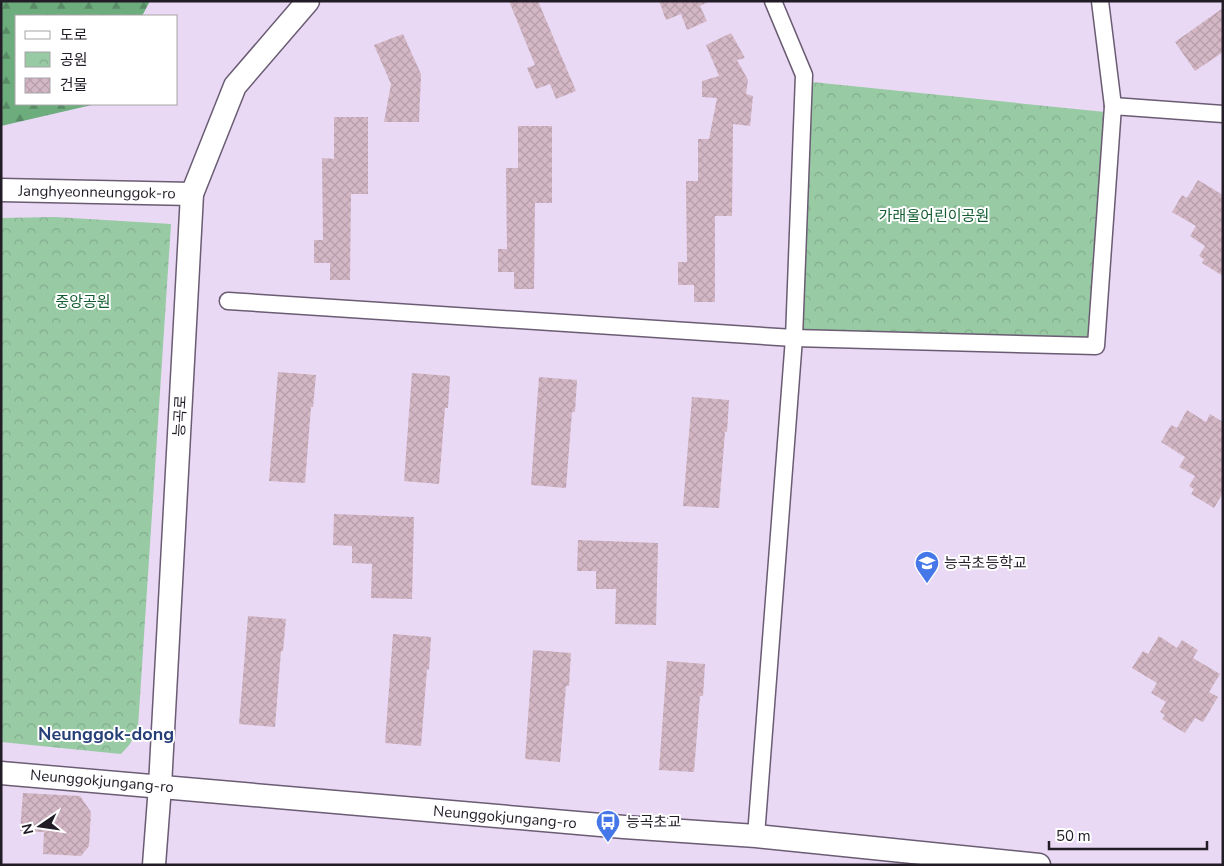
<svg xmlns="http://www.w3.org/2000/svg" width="1224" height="866" viewBox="0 0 1224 866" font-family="'Nunito Sans','Noto Sans KR',sans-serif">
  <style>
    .forest { fill: url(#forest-firs) }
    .park { fill: url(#park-crowns) }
    .building { fill: url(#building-cross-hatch) }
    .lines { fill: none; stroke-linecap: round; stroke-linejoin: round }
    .street-casing { stroke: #6a5c73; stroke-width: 19 }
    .secondary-casing { stroke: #6a5c73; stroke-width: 25 }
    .street { stroke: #fff; stroke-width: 16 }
    .secondary { stroke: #fff; stroke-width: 22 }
    .labels { text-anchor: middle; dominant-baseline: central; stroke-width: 4; stroke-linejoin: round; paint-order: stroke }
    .street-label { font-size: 15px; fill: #221c26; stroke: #fff }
    .park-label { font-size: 15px; fill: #135c30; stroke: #fff }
    .poi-label { font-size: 15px; fill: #221c26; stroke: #fff; text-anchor: start }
    .quarter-label { font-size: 18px; font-weight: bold; fill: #263f77; stroke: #fff }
  </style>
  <defs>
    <pattern id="forest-firs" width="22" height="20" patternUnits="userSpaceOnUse" patternTransform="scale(1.25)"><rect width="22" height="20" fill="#6cac7d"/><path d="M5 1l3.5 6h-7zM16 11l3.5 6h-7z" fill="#588b66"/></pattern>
    <pattern id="park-crowns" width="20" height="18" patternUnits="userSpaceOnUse" patternTransform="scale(1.25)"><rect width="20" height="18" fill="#98caa4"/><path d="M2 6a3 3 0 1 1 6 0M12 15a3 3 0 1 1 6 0" fill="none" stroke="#83ad8d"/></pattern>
    <pattern id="building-cross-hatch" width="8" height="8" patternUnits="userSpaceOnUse" patternTransform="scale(1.25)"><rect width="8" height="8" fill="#d4b7c5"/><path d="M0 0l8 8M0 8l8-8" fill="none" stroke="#b69da9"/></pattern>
  </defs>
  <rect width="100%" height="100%" fill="#e9d9f4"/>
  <polygon class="forest" points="1,1 150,1 142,16 16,16 16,104 96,104 1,126"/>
  <g class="park">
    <polygon points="812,82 1105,112 1090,345 802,332"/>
    <polygon points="55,217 171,224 138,727 130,744 121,754 1,742 1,218"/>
  </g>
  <g class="building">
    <polygon points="509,1 538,1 576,91 556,99 550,84 536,89 527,68 535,65"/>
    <polygon points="659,1 710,1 700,6 707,21 687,30 681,14 666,20"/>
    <polygon points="1223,8 1223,52 1195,71 1175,42"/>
    <polygon points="731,33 745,58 737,60 748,80 746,94 753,96 750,126 733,124 732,216 715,216 715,302 694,302 694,285 678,285 678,262 687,262 686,181 698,181 698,139 709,139 717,98 702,97 702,81 719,76 706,45"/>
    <polygon points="403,34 421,74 419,122 384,122 391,84 374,45"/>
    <polygon points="334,117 368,117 368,194 351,194 350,280 330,280 330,263 314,263 314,240 323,240 322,158 334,159"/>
    <polygon points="518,126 552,126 552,203 535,203 534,289 514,289 514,272 498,272 498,249 507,249 506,168 518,168"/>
    <polygon points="1198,180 1223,195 1223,276 1202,263 1204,259 1199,256 1205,246 1190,236 1196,226 1172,212 1182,195 1187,198"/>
    <polygon points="278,372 316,375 313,407 311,407 305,483 269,481"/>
    <polygon points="412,373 450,376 448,408 445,408 439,484 404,481"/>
    <polygon points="539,377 577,380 575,412 572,412 566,488 531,485"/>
    <polygon points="692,397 729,400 727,432 725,432 719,508 683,506"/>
    <polygon points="1187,410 1206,422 1210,414 1223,422 1223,493 1214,508 1191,494 1194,489 1189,486 1195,476 1179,467 1185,457 1161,442 1171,425 1177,428"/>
    <polygon points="334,514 414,517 412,599 371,598 372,564 352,563 352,546 333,545"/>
    <polygon points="578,540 658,543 656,625 615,624 616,589 596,589 596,571 577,571"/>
    <polygon points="248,616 286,619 283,651 281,651 275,727 239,724"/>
    <polygon points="393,634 431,637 429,670 427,669 421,746 385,743"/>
    <polygon points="1159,636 1177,648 1182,640 1198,650 1193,658 1220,674 1209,692 1218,697 1203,722 1195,718 1185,733 1162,719 1165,715 1160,712 1166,702 1151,693 1157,683 1132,668 1143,651 1148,654"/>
    <polygon points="533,650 571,653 569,686 566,686 560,762 525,759"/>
    <polygon points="667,661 705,664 703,696 700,696 694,772 659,770"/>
    <polygon points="23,793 80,796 91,812 89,846 81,856 43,854 44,832 20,831"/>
  </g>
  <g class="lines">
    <defs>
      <g id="street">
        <polyline points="1100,1 1113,106"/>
        <polyline points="228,301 794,338 1096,346 1113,106 1223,114"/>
        <polyline points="756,836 794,338 804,75 773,1"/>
      </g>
      <g id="secondary">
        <polyline points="1,190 192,194"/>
        <polyline points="1,773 624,827 756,836 1039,865"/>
        <polyline points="154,865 160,786 192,194 235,86 308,1"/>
      </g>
    </defs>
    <use href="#street" class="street-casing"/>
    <use href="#secondary" class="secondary-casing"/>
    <use href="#street" class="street"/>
    <use href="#secondary" class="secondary"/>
  </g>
  <defs>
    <symbol id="school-pin" viewBox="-11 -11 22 30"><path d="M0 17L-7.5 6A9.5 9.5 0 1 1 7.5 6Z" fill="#4577e8" stroke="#fff"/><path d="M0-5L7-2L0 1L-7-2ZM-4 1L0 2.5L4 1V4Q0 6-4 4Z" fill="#fff"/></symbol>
    <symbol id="bus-pin" viewBox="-11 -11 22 30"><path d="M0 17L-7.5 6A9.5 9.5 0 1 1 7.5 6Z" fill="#4577e8" stroke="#fff"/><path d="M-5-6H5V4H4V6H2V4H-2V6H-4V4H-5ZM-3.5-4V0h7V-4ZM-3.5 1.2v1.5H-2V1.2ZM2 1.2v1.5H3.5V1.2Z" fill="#fff"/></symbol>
  </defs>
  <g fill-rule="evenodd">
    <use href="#school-pin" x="913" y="549" width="28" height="38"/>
    <use href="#bus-pin" x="594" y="808" width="28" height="38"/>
  </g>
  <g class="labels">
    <g class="street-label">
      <text transform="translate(97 192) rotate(1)">Janghyeonneunggok-ro</text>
      <text transform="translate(180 416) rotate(-87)">능곡로</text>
      <text transform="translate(102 781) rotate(5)">Neunggokjungang-ro</text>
      <text transform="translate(505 817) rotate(5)">Neunggokjungang-ro</text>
    </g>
    <g class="park-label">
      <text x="934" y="216">가래울어린이공원</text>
      <text x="83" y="302">중앙공원</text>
    </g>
    <g class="poi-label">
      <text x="944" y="563">능곡초등학교</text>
      <text x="626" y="822">능곡초교</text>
    </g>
    <g class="quarter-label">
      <text x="106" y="734">Neunggok-dong</text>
    </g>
  </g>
  <rect width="1224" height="866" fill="none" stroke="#221c26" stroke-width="5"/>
  <rect x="15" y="15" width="162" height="90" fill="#ffffff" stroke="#a7a4a8"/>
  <rect x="25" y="31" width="25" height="8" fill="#ffffff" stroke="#a7a4a8"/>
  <text x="60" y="40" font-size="15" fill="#221c26">도로</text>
  <rect x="25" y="52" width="25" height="15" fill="url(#park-crowns)" stroke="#a7a4a8"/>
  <text x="60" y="65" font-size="15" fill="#221c26">공원</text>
  <rect x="25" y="78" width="25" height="15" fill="url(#building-cross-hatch)" stroke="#a7a4a8"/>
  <text x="60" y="90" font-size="15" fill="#221c26">건물</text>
  <g transform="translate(40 826) rotate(257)" stroke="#ffffff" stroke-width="4" paint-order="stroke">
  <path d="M0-4L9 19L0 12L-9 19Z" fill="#221c26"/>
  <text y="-8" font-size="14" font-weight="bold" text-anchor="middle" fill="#221c26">N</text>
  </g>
  <path d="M1049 841v8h158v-8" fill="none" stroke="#221c26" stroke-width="2.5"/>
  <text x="1056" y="841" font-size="15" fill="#221c26" stroke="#ffffff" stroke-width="4" paint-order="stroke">50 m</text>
</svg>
